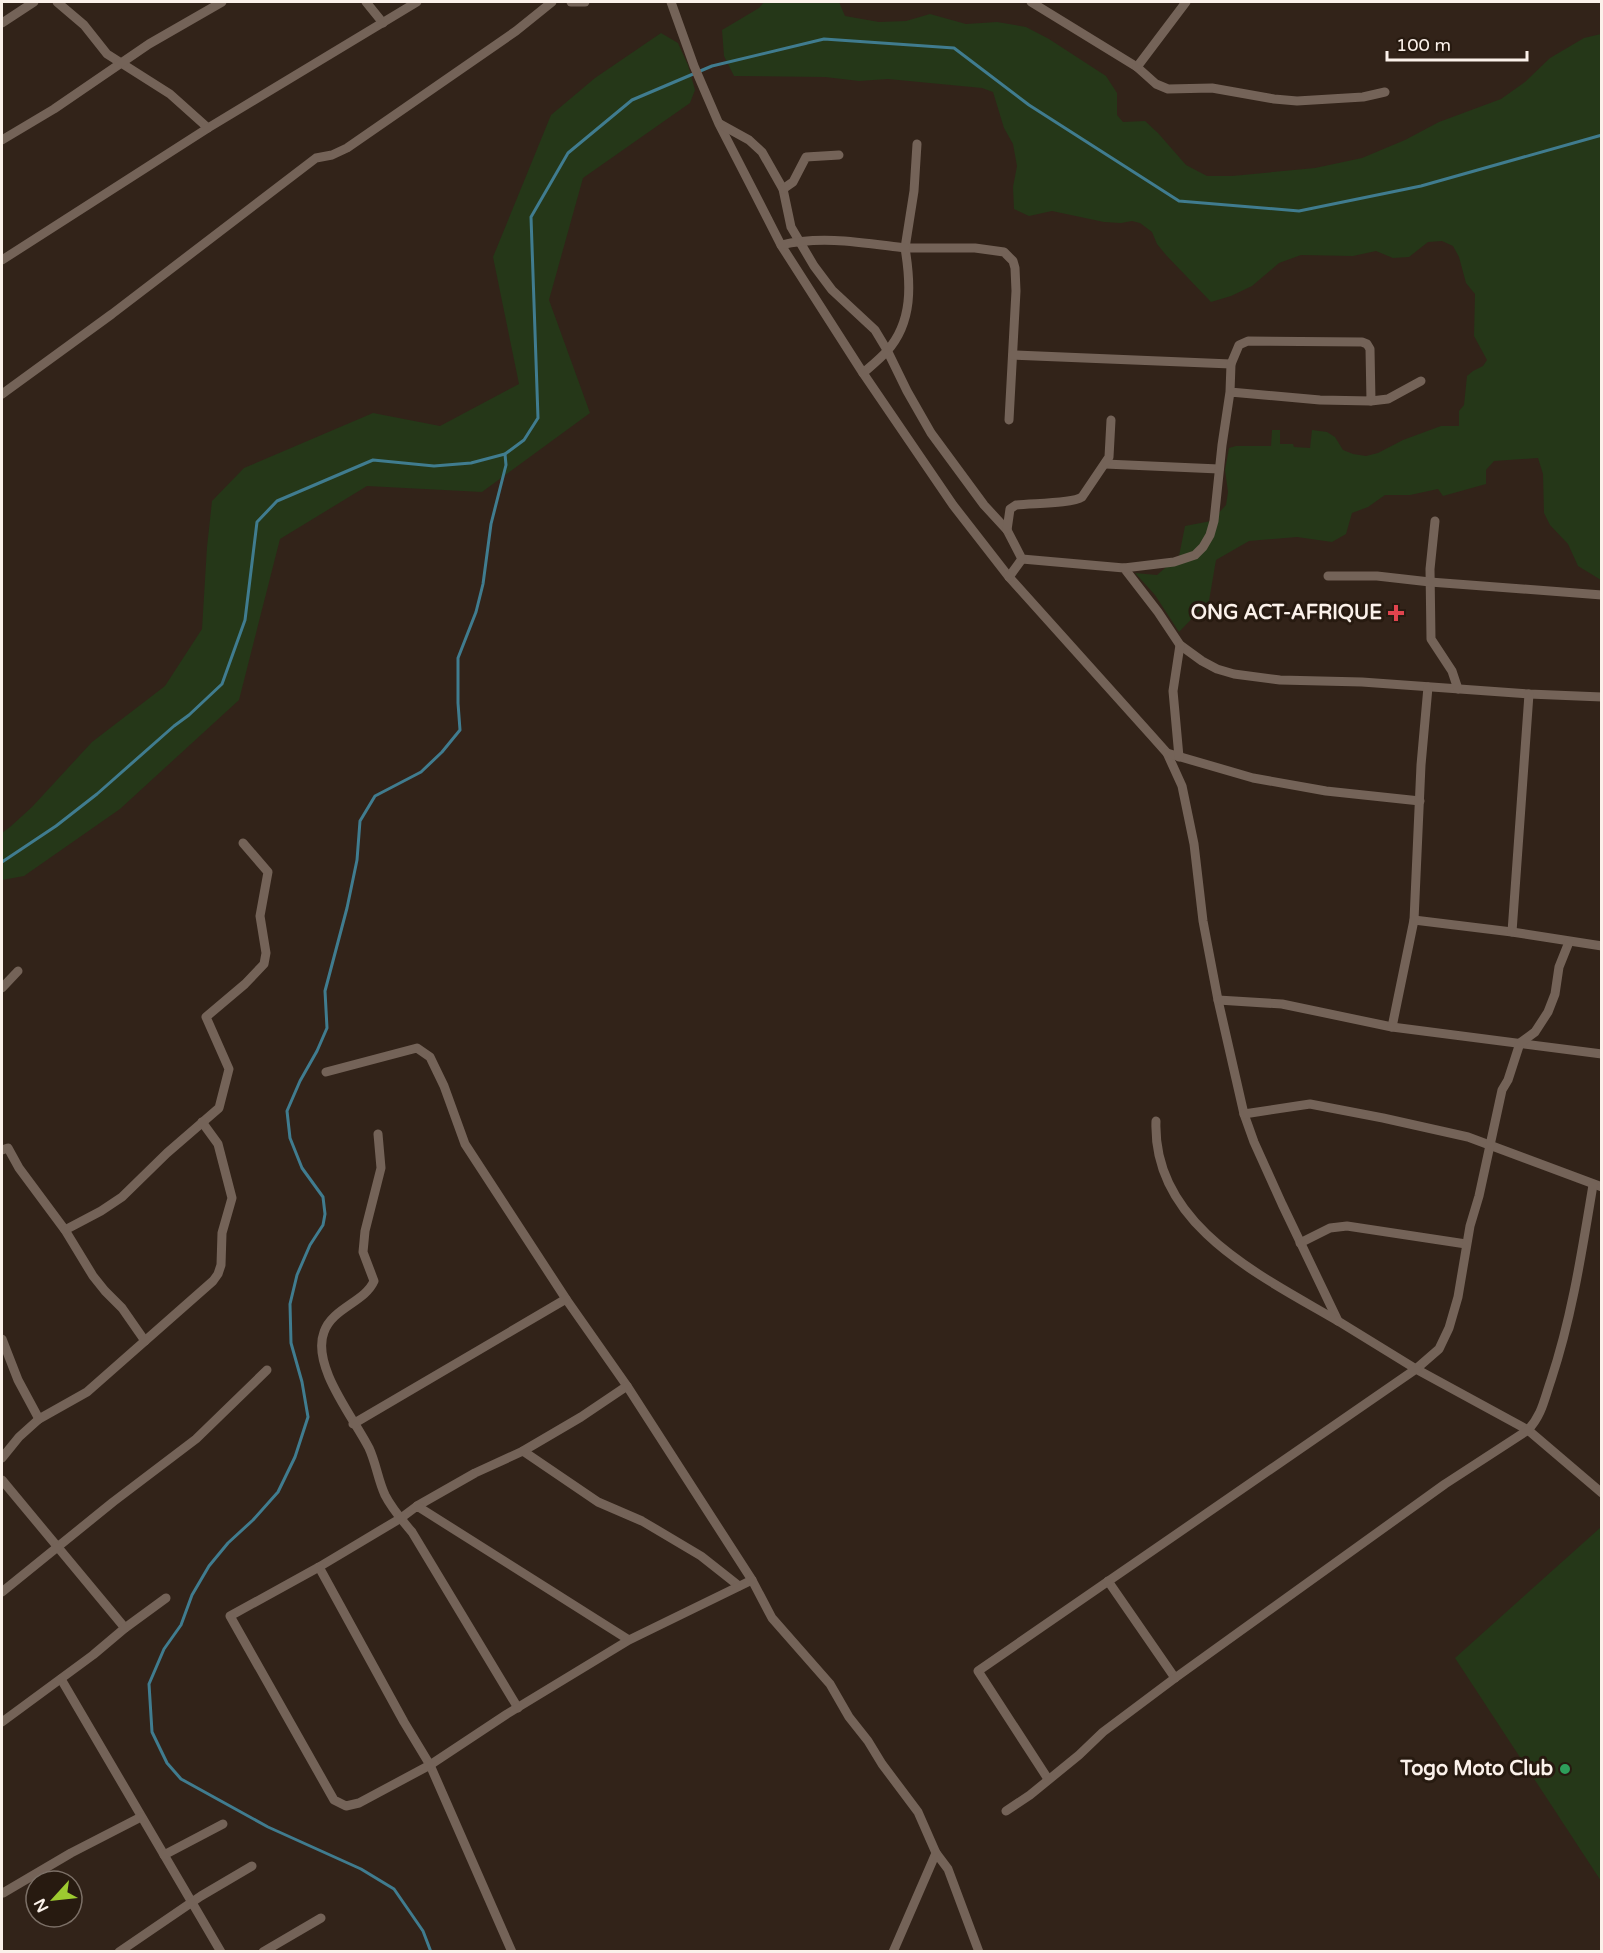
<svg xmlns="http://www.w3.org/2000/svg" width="1603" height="1953" viewBox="0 0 1603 1953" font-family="'Varela Round',sans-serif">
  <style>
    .green { fill: #253718 }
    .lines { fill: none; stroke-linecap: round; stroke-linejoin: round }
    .stream { stroke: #407c8f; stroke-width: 3 }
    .street { stroke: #746358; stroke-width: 9 }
    .health-dot { fill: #e0444e; stroke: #271a10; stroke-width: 2 }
    .leisure-dot { fill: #2e9e5b; stroke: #271a10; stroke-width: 2 }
    .labels { text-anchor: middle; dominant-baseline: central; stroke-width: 6; stroke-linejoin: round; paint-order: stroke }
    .poi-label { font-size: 20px; font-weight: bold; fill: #fbf1ea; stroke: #271a10; text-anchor: end }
  </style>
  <rect width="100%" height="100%" fill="#322319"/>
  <g class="green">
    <polygon points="764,2 839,2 845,16 879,22 906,21 930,14 966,24 997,22 1026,27 1049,39 1106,76 1117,93 1117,115 1123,122 1145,121 1158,133 1186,165 1207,176 1232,176 1315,168 1362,158 1405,140 1439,122 1501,99 1525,82 1550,58 1584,38 1601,34 1601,580 1578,566 1568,544 1550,525 1544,513 1543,474 1538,458 1494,461 1486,470 1486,484 1443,496 1438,489 1410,495 1385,495 1368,507 1352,513 1346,534 1332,542 1297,537 1249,541 1216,560 1209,601 1179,632 1155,595 1135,573 1157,575 1179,556 1185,526 1211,521 1226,505 1228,492 1225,470 1229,448 1236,446 1271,446 1272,430 1280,430 1280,444 1293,444 1294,447 1310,448 1312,430 1327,432 1335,437 1343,450 1353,454 1366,456 1378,453 1403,440 1441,426 1459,426 1459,411 1464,405 1467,376 1473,371 1483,366 1487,360 1474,336 1475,294 1466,283 1459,257 1453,246 1442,241 1428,242 1409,257 1393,258 1376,251 1353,256 1301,255 1279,263 1252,286 1231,296 1211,302 1166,255 1157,244 1152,232 1140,223 1132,221 1121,223 1104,222 1052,211 1029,216 1014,209 1013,187 1017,166 1013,144 1004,128 993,92 982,88 888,79 859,81 825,77 734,76 724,56 722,30 759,8"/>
    <polygon points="661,33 678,43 688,65 695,90 690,103 583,178 549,300 590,413 482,492 367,486 280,539 239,700 120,809 24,876 2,880 2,833 10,827 32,807 92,742 165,686 202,629 207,547 212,501 244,468 373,413 440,426 519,384 493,257 551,115 595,78"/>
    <polygon points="1601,1527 1601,1881 1455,1658"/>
  </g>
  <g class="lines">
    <g class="stream">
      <polyline points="2,862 56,826 97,794 174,726 189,715 222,684 245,620 257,522 277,501 373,460 434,466 471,463 505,454 524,440 538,418 531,217 568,153 632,100 712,66 824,39 954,48 1029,105 1179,201 1299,211 1421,186 1602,135"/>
      <polyline points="431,1952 423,1931 394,1889 361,1869 268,1827 181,1779 167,1763 152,1732 149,1684 164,1649 181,1625 192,1595 209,1566 228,1543 253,1520 278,1492 295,1457 308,1417 302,1382 291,1343 290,1304 297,1275 310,1245 323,1225 325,1214 323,1197 302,1168 290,1138 287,1111 300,1081 317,1051 327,1028 325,991 347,908 357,860 360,821 375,796 421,772 442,752 460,730 458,703 458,658 476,612 483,584 491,524 506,465 505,454"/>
    </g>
    <g class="street">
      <polyline points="57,2 84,25 107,54 170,94 208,128"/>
      <polyline points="366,2 383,23"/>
      <polyline points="571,2 585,2"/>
      <polyline points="671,2 694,66 719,124 754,192 781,245 863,373 953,505 1009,577 1151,735 1167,753 1182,786 1194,844 1203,921 1218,1000 1244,1114 1254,1142 1282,1204 1338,1321 1416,1369 1528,1430 1602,1493"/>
      <polyline points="1031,2 1137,67 1156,84 1168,89 1212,88 1274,99 1297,101 1363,97 1385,92"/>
      <polyline points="2,23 34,2"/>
      <polyline points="1137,67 1186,2"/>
      <polyline points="720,124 749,140 762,152 783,189 791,227 814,266 832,290 875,330 887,350 907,391 931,433 984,505 1007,530 1022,559 1124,568 1158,612 1180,645 1202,661 1217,669 1234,674 1280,680 1362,682 1529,694 1602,697"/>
      <polyline points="2,140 54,109 149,44 222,2"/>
      <polyline points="917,144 914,191 905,248 975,248 1004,252 1013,261 1015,268 1016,291 1009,420"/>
      <polyline points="783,189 793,182 806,157 839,155"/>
      <path d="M781,245C822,235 864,243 905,248C911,284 913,322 887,351C880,359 871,366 863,373"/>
      <polyline points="2,260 208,128 417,2"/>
      <polyline points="1013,355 1231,364"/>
      <polyline points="2,394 112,314 316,158 332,155 347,148 516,31 552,2"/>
      <polyline points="1371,401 1388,399 1421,381"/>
      <polyline points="1105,464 1219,469"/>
      <polyline points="1435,521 1430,569 1431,639 1452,671 1458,689"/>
      <path d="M1007,530L1010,509L1016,505C1031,503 1072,504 1082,497L1109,457L1111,420"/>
      <polyline points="1124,568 1174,562 1195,555 1203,547 1210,535 1214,521 1222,445 1230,392 1231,364 1239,345 1248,341 1362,342 1367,344 1370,349 1371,401 1320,400 1230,392"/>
      <polyline points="1328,576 1377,576 1430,582 1602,595"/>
      <polyline points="1009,577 1022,559"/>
      <polyline points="1167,753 1253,778 1326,791 1420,801"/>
      <polyline points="1179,757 1173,691 1180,645"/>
      <polyline points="1414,920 1512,932 1602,946"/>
      <polyline points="1512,932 1529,694"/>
      <polyline points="2,988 18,971"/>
      <polyline points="1218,1000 1282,1004 1392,1027 1602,1054"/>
      <polyline points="1392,1027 1414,920 1421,765 1428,687"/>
      <polyline points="326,1072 417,1048 430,1057 444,1086 465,1144 566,1299 627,1386"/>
      <polyline points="1244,1114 1310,1104 1383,1118 1468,1137 1602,1187"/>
      <path d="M1156,1121C1152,1225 1261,1276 1338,1321"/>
      <path d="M378,1134L381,1168L365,1231L363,1252L374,1281C365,1302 332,1308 324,1332C311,1366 354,1418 369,1448C376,1463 378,1480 385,1495C392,1509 402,1520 412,1532L518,1708"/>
      <polyline points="2,1150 8,1148 19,1168 65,1230 93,1276 105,1291 122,1308 145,1341"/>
      <polyline points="65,1230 101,1211 122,1197 167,1153 219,1108 229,1069 206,1017 245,984 264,964 266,953 260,916 268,872 243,843"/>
      <polyline points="1300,1243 1330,1228 1347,1226 1466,1244"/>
      <polyline points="2,1339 18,1380 39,1419"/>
      <polyline points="353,1424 566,1299"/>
      <polyline points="523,1451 581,1417 627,1386 752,1580 772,1618 830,1684 849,1717 868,1741 882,1764 918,1812 936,1853 948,1869 979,1952"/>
      <polyline points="2,1458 19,1437 39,1419 87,1392 213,1281 218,1274 221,1265 222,1233 232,1198 218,1144 202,1122"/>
      <polyline points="2,1480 125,1628"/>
      <polyline points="417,1506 475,1473 523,1451 598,1502 642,1521 701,1556 739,1586"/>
      <polyline points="319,1567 404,1722 430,1765 512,1952"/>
      <polyline points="1108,1581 1175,1678"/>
      <polyline points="2,1592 113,1502 196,1439 267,1370"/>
      <polyline points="629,1640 417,1506 401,1518 319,1567 230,1616 334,1800 346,1806 359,1803 430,1765 507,1714 629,1640 752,1580"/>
      <polyline points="61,1679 221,1952"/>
      <polyline points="2,1722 93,1655 125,1628 166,1598"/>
      <polyline points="1048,1779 978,1671 1416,1369 1439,1349 1449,1328 1458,1297 1470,1226 1479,1196 1502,1090 1508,1080 1520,1043 1535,1032 1548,1012 1555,994 1559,967 1569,942"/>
      <path d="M1006,1811L1030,1795L1079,1755L1103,1732L1175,1678L1445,1484L1528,1430C1542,1415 1544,1400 1551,1380C1572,1317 1582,1251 1593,1185"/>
      <polyline points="164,1855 223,1824"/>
      <polyline points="2,1892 3,1893 71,1853 141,1817"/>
      <polyline points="119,1952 201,1896 252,1866"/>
      <polyline points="263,1952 321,1918"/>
      <polyline points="893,1952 936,1853"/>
    </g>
  </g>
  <path class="health-dot" d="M1393 604h6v6h6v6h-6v6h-6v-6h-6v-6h6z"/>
  <circle class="leisure-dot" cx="1565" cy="1769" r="6"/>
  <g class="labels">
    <g class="poi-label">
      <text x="1382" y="613">ONG ACT-AFRIQUE</text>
      <text x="1553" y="1769">Togo Moto Club</text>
    </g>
  </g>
  <rect width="1603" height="1953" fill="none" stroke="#fbf1ea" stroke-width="6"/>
  <g transform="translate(54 1899) rotate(243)"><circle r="28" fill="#271a10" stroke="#7c7067" stroke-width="1.5"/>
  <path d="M0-4.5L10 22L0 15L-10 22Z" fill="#9dca30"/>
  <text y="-9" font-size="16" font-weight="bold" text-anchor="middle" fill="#fbf1ea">N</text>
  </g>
  <path d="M1387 51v9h140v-9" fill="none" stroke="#fbf1ea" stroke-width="3"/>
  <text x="1396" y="51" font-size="18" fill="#fbf1ea" stroke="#271a10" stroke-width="4.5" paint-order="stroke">100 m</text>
</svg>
